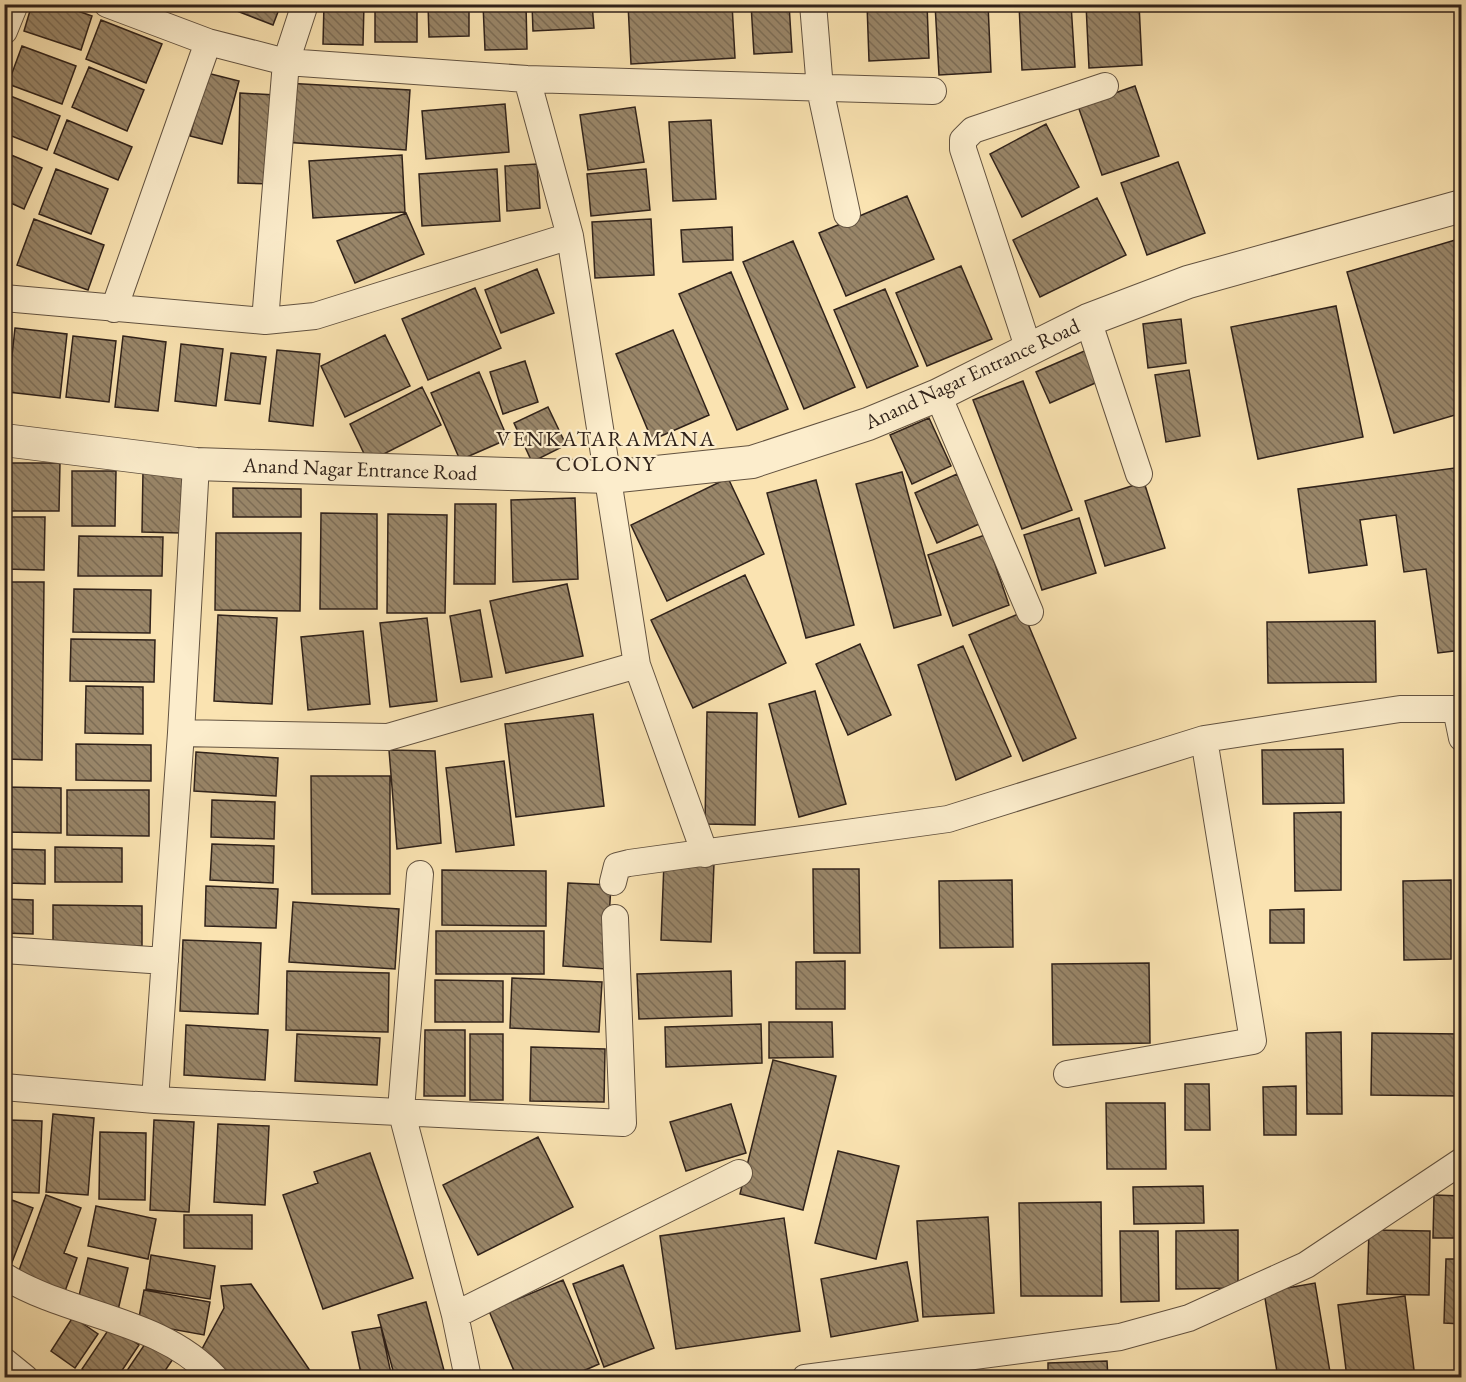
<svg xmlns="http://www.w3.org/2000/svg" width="1466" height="1382" viewBox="0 0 1466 1382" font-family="'EB Garamond',serif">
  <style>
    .building { fill: url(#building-back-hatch); stroke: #30221a; stroke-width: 1.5 }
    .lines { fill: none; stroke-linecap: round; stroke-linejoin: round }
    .minor-casing { stroke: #625240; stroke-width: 28 }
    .tertiary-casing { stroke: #625240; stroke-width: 34 }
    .minor { stroke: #fcedcc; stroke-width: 26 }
    .tertiary { stroke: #fcedcc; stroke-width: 32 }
    .labels { text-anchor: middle; stroke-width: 4.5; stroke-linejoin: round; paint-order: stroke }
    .street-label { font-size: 21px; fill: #30221a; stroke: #fcedcc }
    .neighbourhood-label { font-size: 22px; letter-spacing: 1.5px; fill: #30221a; stroke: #fcedcc }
  </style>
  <defs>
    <pattern id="building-back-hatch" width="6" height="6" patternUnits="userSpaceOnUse" patternTransform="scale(1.5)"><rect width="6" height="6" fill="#998669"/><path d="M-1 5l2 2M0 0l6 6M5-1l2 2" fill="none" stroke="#7d6d56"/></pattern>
  </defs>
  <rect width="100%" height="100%" fill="#fae3b1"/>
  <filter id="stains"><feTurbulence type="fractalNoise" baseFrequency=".00333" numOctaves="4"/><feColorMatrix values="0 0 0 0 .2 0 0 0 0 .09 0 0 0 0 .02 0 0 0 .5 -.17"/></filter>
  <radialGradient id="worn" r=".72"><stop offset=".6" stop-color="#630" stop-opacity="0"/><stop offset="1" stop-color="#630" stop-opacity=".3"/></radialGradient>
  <path class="building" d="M32,4H58L92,16L81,50L24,31Z
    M240,4H281L273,25L237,11Z
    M324,4H364L363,45L323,44Z
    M375,4H417V42H375Z
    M428,4H469V36L429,37Z
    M483,4H526L527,49L485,50Z
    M532,4H592L594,28L533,31Z
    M628,4H732L735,58L631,64Z
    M751,4H789L792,52L754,54Z
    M867,4H927L929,58L869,61Z
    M935,4H988L991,72L939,75Z
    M1019,4H1071L1075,67L1022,70Z
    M1086,4H1139L1142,65L1089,68Z
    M101,20L162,44L146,83L86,59Z
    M22,46L76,66L62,104L8,84Z
    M89,67L144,90L127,131L72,107Z
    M207,73L239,81L222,144L190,136Z
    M285,83L410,90L406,150L282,142Z
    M1135,86L1159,156L1102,175L1078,106Z
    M240,93L276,95L273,184L238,183Z
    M8,95L60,116L47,150L4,133V105Z
    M505,104L509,152L426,159L422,111Z
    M635,107L644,162L588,170L580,115Z
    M67,120L132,147L118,180L54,153Z
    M711,120L716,199L673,201L669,122Z
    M1046,124L1079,187L1022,217L990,154Z
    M4,152L42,168L24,209L4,200Z
    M402,155L405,212L313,218L309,161Z
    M1178,162L1205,233L1147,255L1121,183Z
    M537,164L540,208L507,211L505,166Z
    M56,169L108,189L91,234L39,214Z
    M497,169L500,221L422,226L419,174Z
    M646,169L650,210L591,216L587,174Z
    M907,196L934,259L846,296L819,233Z
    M1097,198L1126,255L1040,297L1013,240Z
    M406,213L424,254L355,283L337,241Z
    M34,219L104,245L88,290L17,265Z
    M651,219L654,275L595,278L592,222Z
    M732,227L733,260L683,262L681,230Z
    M1462,238V413L1394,433L1347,272Z
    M793,241L855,387L804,409L743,262Z
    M961,266L992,339L927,366L896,293Z
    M537,269L554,313L501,333L485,290Z
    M731,272L788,409L737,430L679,294Z
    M475,288L501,348L428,380L402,319Z
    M885,289L918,366L867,388L834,310Z
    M1336,306L1363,437L1258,459L1231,327Z
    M1181,319L1186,363L1148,368L1143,324Z
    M4,328L11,329L4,379Z
    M15,328L67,334L60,398L8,392Z
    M673,330L709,415L652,440L616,354Z
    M385,335L410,386L345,417L321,366Z
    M73,336L116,341L109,402L66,397Z
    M123,336L166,342L158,411L115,407Z
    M181,344L223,349L216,406L175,401Z
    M1089,349L1102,380L1050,403L1036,372Z
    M277,350L320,354L313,426L269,421Z
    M231,353L266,357L260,404L225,400Z
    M525,361L538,402L503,414L490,372Z
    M1189,370L1200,436L1166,442L1155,375Z
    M479,372L508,439L460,460L431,393Z
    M1023,381L1072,510L1022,529L973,400Z
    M422,387L441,425L368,462L350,424Z
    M548,407L566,445L532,462L514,423Z
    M929,418L951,466L912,484L890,435Z
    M4,463H60L59,511H4Z
    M1462,467V650L1438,653L1426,569L1404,572L1396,515L1360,520L1367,565L1309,573L1298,489Z
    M143,470L182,471L181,533L142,532Z
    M72,471H116L115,526H72Z
    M902,472L941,615L894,628L856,484Z
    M957,474L979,524L937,543L915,493Z
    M728,478L764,554L667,601L631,525Z
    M816,480L854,625L806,638L767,493Z
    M1144,482L1165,548L1105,566L1085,501Z
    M233,488L301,489V517H233Z
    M575,498L578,579L513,582L511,500Z
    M455,504H496L495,584H454Z
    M321,513L377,514V609H320Z
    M388,514L447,515L445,613H387Z
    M4,517H45L44,570L4,569Z
    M1079,518L1096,573L1042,590L1024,535Z
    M216,533H301L300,611L215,610Z
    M985,535L1009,605L953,626L928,555Z
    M79,536L163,537L162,576H78Z
    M745,575L786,663L693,708L651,620Z
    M4,582H44L42,760L4,759Z
    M567,584L583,656L506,673L490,601Z
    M74,589L151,590L150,633L73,632Z
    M480,610L492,677L461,682L450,616Z
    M1023,612L1076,738L1023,761L969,635Z
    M218,615L277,618L272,704L214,701Z
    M427,618L437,701L390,707L380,623Z
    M1375,621L1376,682L1268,683L1267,622Z
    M363,631L370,704L308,710L301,637Z
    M71,639L155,640L154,682L70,681Z
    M860,644L891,715L848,735L816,664Z
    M963,646L1011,756L956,780L918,665Z
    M86,686L143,687V734L85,733Z
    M815,691L846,804L799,817L769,704Z
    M707,712L757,713L755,825L705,824Z
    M593,714L604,806L516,817L505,724Z
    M76,744L151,745V781L76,780Z
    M1343,749L1344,803L1263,804L1262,750Z
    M389,750L435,751L441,843L397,849Z
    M196,752L278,758L276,796L194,791Z
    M504,761L514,845L456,852L446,768Z
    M311,776H390V894H312Z
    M4,787L61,788V833L4,832Z
    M67,790H149V836L67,835Z
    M212,800L275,802L274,839L211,837Z
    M1341,812V890L1295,891L1294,813Z
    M212,844L274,846L273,883L210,880Z
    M55,847L122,848V882H55Z
    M4,849L45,850V884L4,883Z
    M664,862L714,863L711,942L661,940Z
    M813,869H859L860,953H814Z
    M442,870L546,871V926L442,925Z
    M1012,880L1013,947L940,948L939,881Z
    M1451,880V959L1404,960L1403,881Z
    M568,883L611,885L606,969L563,966Z
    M206,886L278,889L276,928L205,926Z
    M4,899L33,900V934L4,933Z
    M293,902L399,909L395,969L289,962Z
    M53,905L142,906V946L53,945Z
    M1304,909V943H1270V910Z
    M436,931H544V974H436Z
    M183,940L261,943L258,1014L180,1011Z
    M845,961V1009H796V962Z
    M1149,963L1150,1043L1053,1045L1052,964Z
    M287,971L389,973L388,1032L286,1030Z
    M731,971L732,1016L639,1019L637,974Z
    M512,978L602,982L599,1032L510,1028Z
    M435,980L503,981V1022H435Z
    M769,1022H832L833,1057L769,1058Z
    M761,1024L762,1063L666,1067L665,1027Z
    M186,1025L268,1030L265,1080L184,1075Z
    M425,1030H465V1096H424Z
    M1341,1032L1342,1114H1307L1306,1033Z
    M1372,1033L1462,1034V1096L1371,1095Z
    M297,1034L380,1038L377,1085L295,1081Z
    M470,1034H503V1100H470Z
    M531,1047L605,1049L604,1102L530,1101Z
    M773,1060L836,1076L803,1210L740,1194Z
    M1185,1084H1209L1210,1130H1185Z
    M1296,1086V1135H1264L1263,1087Z
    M1106,1103H1165L1166,1169H1107Z
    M731,1104L746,1153L686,1171L670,1122Z
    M53,1114L94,1118L88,1195L46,1192Z
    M9,1120L42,1121L39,1193L5,1192Z
    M154,1120L194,1122L189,1212L150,1210Z
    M218,1124L269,1126L265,1205L214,1202Z
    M100,1132L146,1133L145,1200L99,1199Z
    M538,1137L573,1207L478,1255L443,1185Z
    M838,1151L899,1166L876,1259L815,1243Z
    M370,1153L413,1278L323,1309L283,1195L318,1183L314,1172Z
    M1203,1186L1204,1223L1134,1224L1133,1187Z
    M46,1195L81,1208L64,1253L77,1258L64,1294L17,1276Z
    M1434,1195L1462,1196V1238H1433Z
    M4,1197L33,1208L9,1270L4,1268Z
    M1101,1202L1102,1296H1021L1019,1203Z
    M96,1206L156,1219L148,1259L88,1246Z
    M184,1215H252V1249L184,1248Z
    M988,1217L994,1313L923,1317L917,1221Z
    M784,1218L800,1331L676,1349L660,1236Z
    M1238,1230V1288L1176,1289V1231Z
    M1369,1230L1430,1231L1429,1295L1367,1294Z
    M1120,1231H1158L1159,1301L1121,1302Z
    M151,1255L215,1266L210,1299L146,1289Z
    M88,1258L128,1268L118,1310L78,1300Z
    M1446,1259H1462V1324L1444,1323Z
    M907,1262L918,1321L831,1337L821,1279Z
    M623,1265L654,1348L604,1367L573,1284Z
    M563,1280L599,1364L567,1378H517L489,1311Z
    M1315,1283L1331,1378H1278L1264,1292Z
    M251,1284L315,1378H225L202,1349L224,1308L221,1286Z
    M144,1290L210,1302L204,1335L138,1323Z
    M1405,1296L1415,1378H1347L1338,1305Z
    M426,1302L446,1378H395L378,1315Z
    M73,1317L98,1334L75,1368L51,1351Z
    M111,1326L139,1345L117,1378H94L82,1369Z
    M381,1327L392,1378H362L352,1332Z
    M147,1341L173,1359L160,1378H122Z
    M1107,1361L1108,1378H1048V1363Z"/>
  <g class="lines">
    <g class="minor-casing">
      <path id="minor" d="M107,4L208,42L286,62L527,79L933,91
        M813,4L820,89L847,214
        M4,31L15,4
        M527,79L570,236L637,665L705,854
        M4,298L265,321L315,316L570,236
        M114,309L208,42
        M1088,320L1139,474
        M265,321L286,62L305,4
        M1029,350L963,149V140L973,130L1105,86
        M938,395L1030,612
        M1456,709L1462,738
        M181,733L388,737L637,665
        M420,874L401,1110L455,1315L468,1378
        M613,882L617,866L629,863L948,819L1204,739L1400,709H1462
        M4,950L165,961
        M1067,1074L1253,1041L1204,739
        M4,1087L155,1100L623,1123L615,918
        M155,1100L181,733L196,464
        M4,1276C70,1317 161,1318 215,1378
        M455,1315L739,1173
        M4,1361L25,1378
        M805,1378L1120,1337L1189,1318L1306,1265L1462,1161"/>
    </g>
    <g class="tertiary-casing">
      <path id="tertiary" d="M4,440L196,464L508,474L609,477L752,462L868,424L938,395L1088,320L1188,282L1462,206"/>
    </g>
    <use href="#minor" class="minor"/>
    <use href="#tertiary" class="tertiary"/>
  </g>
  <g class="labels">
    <g class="street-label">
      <text transform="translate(972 374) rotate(-25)" y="7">Anand Nagar Entrance Road</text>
      <text transform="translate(360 469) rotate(2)" y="7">Anand Nagar Entrance Road</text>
    </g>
    <g class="neighbourhood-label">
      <text x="606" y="446">VENKATARAMANA<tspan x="606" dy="25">COLONY</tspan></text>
    </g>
  </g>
  <rect width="1466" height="1382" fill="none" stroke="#fae3b1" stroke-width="24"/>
  <rect x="6" y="6" width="1454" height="1370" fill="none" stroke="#30221a" stroke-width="3"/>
  <rect x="12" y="12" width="1442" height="1358" fill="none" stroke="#30221a" stroke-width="1.5"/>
  <rect width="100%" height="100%" filter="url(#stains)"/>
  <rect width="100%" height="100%" fill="url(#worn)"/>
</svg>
